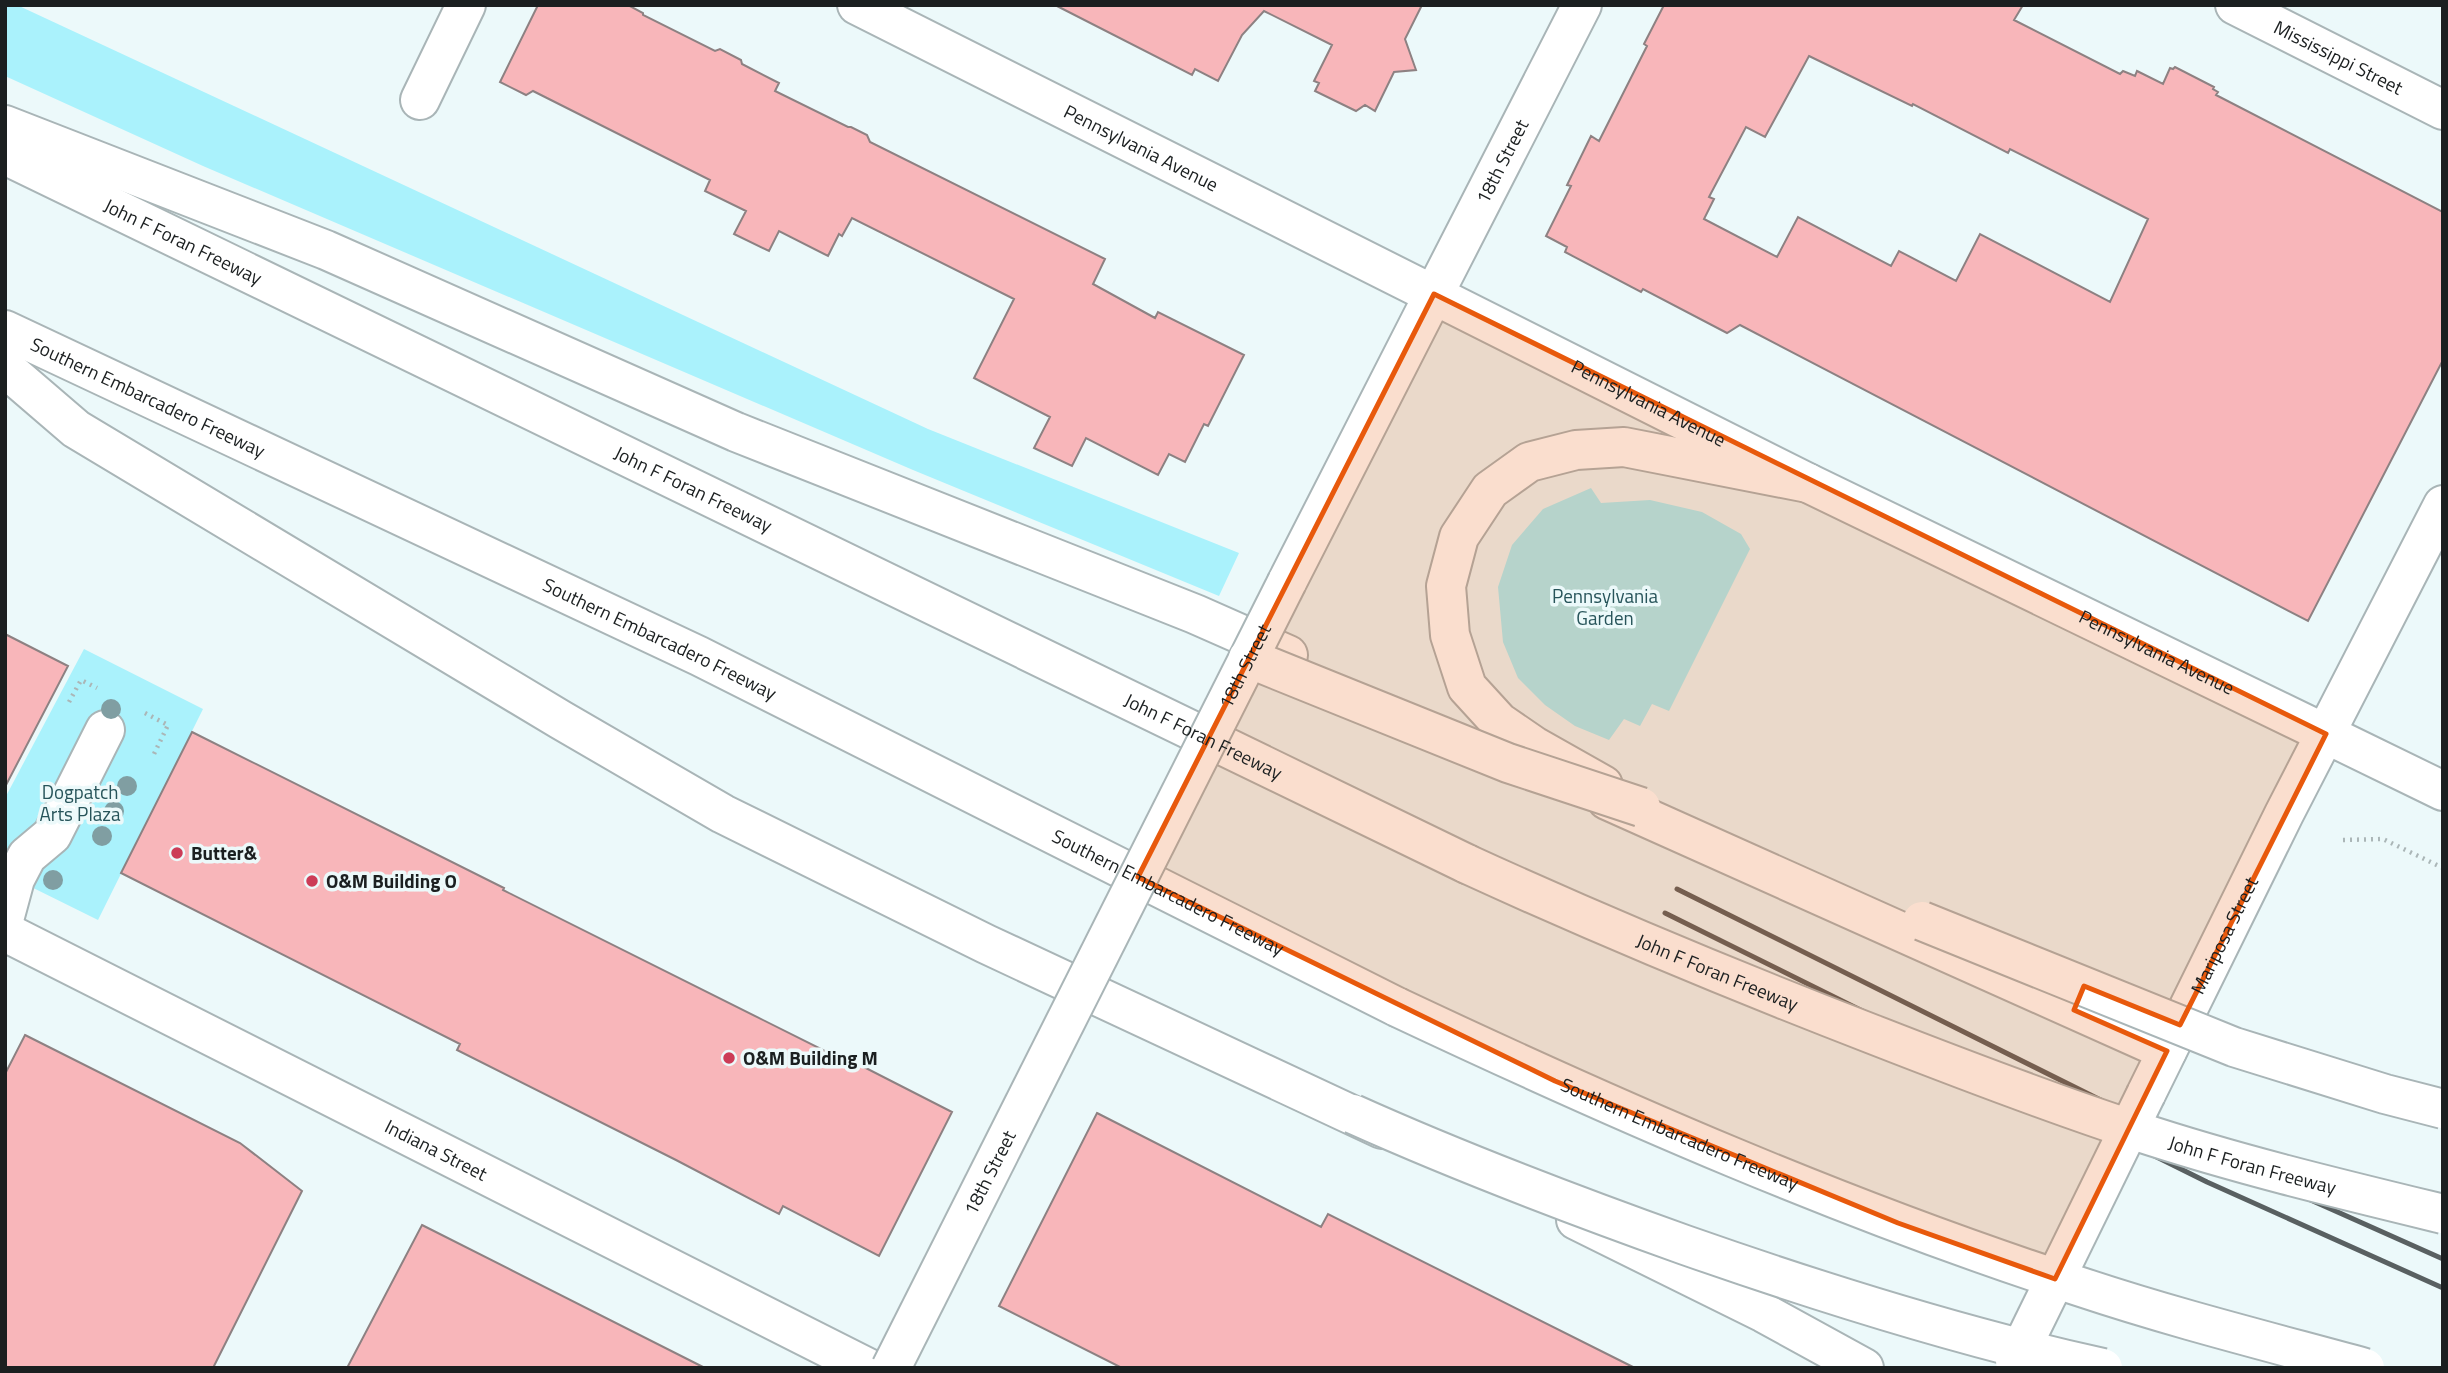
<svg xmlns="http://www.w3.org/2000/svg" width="2448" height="1373" viewBox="0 0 2448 1373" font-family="'Titillium Web',sans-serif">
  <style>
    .green { fill: #aaf2fc }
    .building { fill: #f8b6ba; stroke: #8d8182; stroke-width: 2; fill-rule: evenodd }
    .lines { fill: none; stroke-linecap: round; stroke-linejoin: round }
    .minor-casing { stroke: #a9b5b7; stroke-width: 42 }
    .major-casing { stroke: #a9b5b7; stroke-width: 42 }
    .highway-casing { stroke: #a9b5b7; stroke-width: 42 }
    .path { stroke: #abb6b7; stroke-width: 4.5; stroke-dasharray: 2 5; stroke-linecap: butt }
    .minor { stroke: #fff; stroke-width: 38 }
    .major { stroke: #fff; stroke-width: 38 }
    .highway { stroke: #fff; stroke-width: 38 }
    .rail { stroke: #596061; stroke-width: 5 }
    .major-bridge-casing { stroke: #a9b5b7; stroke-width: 42; stroke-linecap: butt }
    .highway-bridge-casing { stroke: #a9b5b7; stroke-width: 42; stroke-linecap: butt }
    .major-bridge { stroke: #fff; stroke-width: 38 }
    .highway-bridge { stroke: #fff; stroke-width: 38 }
    .tree { fill: #809ea2 }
    .marked { fill: #e8590c; fill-opacity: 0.2; stroke: #e8590c; stroke-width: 5; stroke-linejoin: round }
    .poi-dot { fill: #cc3c57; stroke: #ecf9fa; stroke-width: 2.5 }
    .labels { text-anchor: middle; stroke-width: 7; stroke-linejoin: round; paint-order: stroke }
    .street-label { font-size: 19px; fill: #1b1f20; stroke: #ecf9fa }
    .park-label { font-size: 19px; fill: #27545a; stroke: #ecf9fa }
    .poi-label { font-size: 19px; font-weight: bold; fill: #1b1f20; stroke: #ecf9fa; text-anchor: start }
  </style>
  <rect width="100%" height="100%" fill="#ecf9fa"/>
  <path class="green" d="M5,5H17L928,429L1239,553L1219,596L913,470L203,166L5,76Z
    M1591,488L1601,503L1650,500L1702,512L1741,534L1750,549L1669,711L1652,704L1640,726L1624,719L1609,740L1575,726L1545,705L1518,678L1503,642L1498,587L1512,545L1543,509Z
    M84,649L203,709L98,920L5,874V798Z"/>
  <path class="building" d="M538,5H628L643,13V15L715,51L720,49L741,60L742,64L779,83L775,91L848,127H851L867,135L870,142L1105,259L1093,284L1155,318L1158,312L1244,355L1208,426L1204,424L1185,462L1169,454L1158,475L1086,438L1072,466L1034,448L1050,417L974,378L1014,299L852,218L842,236L839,234L828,256L779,231L769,251L734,234L746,211L705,191L710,180L533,91L526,95L500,82Z
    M1055,5H1422L1405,39L1416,70L1394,72L1375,111L1365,105L1356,111L1315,91L1319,83L1314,81L1332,45L1264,11L1242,35L1218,81L1195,69L1192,75Z
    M1664,5H2023L2014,20L2120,74L2123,71L2135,76L2137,71L2163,84L2170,68L2173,69L2175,67L2214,87L2213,89L2218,92L2216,95L2443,212V360L2308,621L1740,325L1727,333L1643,289L1641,292L1565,252L1567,247L1546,236L1571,186L1567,185L1591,136L1599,141L1647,46L1644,44ZM1809,56L1912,106L1913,104L2008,153L2010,149L2148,219L2110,302L1980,234L1956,281L1899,251L1891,266L1798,217L1777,257L1704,219L1714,199L1709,197L1746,127L1765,137Z
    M5,634L68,666L5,787Z
    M192,732L504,888L503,890L857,1067L858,1064L952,1112L879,1256L783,1206L779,1214L676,1160L457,1050L460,1044L121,873Z
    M25,1035L240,1143L302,1191L213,1368H5V1074Z
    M1097,1113L1321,1227L1328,1214L1635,1368H1122L999,1306Z
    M422,1225L705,1368H347Z"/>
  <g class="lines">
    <g class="minor-casing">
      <g id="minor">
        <path id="s1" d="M2235,5L2443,110"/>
        <path d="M420,100L466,5"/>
        <path id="s2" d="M1434,294L1582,5"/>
        <path d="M2326,734L2443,791"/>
        <path d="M5,916L15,879L27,856L52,835L105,730"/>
        <path id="s3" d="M5,932L868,1368"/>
      </g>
    </g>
    <g class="major-casing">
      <g id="major">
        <path id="s4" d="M857,5L1808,483L2326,734"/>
        <path d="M1287,582L1434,294"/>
        <path id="s5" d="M2146,1094L2284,814L2443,505"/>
      </g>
    </g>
    <g class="highway-casing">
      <g id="highway">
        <path d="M5,125L326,250L736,432L1195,614L1288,655"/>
        <path id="s6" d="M5,155L1467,864"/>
        <path id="s7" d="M5,330L699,656L1397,1007"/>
        <path d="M5,368L76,429L561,720L723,814L986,944L1382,1129"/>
        <path d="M1603,785L1534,746L1499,722L1467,687L1450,635L1446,586L1459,537L1490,490L1529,462L1576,450L1624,447L1808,483"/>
        <path d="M1607,800L2167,1051"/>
        <path d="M1576,1220L1764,1313L1864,1368"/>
      </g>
    </g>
    <path class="path" d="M69,702L81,680L97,688
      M145,713L168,725L154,754
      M2343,840L2383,839L2443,868"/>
    <use href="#minor" class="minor"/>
    <use href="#major" class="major"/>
    <use href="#highway" class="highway"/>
    <path class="rail" d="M1677,889L2219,1159L2443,1259
      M1665,913L2207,1182L2443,1288"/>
    <g class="major-bridge-casing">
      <g id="major-bridge">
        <path d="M2015,1361L2146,1094"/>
        <path id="s8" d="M891,1368L1287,582"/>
      </g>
    </g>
    <g class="highway-bridge-casing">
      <g id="highway-bridge">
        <path d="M1248,658L1508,763L1641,807"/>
        <path id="s9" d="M1467,864C1600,925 1735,981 1872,1034C1959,1068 2047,1102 2136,1131C2236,1164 2340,1189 2443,1214"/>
        <path d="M1922,921L2234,1047L2385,1094L2443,1109"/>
        <path id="s10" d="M1397,1007C1620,1112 1846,1211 2081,1287C2174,1318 2270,1342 2365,1368"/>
        <path d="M1353,1114C1462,1163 1573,1205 1685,1245C1822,1293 1961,1337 2103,1368"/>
      </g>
    </g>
    <use href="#major-bridge" class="major-bridge"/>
    <use href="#highway-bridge" class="highway-bridge"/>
  </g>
  <g class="tree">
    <circle cx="111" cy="709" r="10"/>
    <circle cx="127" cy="786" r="10"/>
    <circle cx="114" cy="811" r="10"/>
    <circle cx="102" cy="836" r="10"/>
    <circle cx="53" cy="880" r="10"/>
  </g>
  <path class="marked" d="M1434,294L2326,734L2180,1025L2084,986L2074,1010L2167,1051L2055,1279L1898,1223L1555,1081L1138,877Z"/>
  <g class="poi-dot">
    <circle cx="177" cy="853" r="7"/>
    <circle cx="312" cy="881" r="7"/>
    <circle cx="729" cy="1058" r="7"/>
  </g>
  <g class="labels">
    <g class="street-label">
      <text dy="7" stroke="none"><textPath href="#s1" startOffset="116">Mississippi Street</textPath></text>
      <text dy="7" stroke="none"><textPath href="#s4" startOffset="318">Pennsylvania Avenue</textPath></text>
      <text dy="7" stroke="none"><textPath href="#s2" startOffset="149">18th Street</textPath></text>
      <text dy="7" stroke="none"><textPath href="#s6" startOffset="198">John F Foran Freeway</textPath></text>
      <text dy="7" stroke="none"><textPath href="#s7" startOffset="158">Southern Embarcadero Freeway</textPath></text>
      <text dy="7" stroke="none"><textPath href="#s4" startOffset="886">Pennsylvania Avenue</textPath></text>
      <text dy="7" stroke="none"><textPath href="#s6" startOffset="765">John F Foran Freeway</textPath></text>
      <text dy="7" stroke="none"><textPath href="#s7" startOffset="724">Southern Embarcadero Freeway</textPath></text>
      <text dy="7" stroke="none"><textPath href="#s4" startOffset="1452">Pennsylvania Avenue</textPath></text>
      <text dy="7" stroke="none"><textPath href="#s8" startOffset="786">18th Street</textPath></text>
      <text dy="7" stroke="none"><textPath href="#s6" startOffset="1332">John F Foran Freeway</textPath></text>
      <text dy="7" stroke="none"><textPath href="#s7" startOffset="1292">Southern Embarcadero Freeway</textPath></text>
      <text dy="7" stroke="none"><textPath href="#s5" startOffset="177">Mariposa Street</textPath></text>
      <text dy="7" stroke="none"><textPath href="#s9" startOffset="273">John F Foran Freeway</textPath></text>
      <text dy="7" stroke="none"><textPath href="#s10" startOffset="310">Southern Embarcadero Freeway</textPath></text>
      <text dy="7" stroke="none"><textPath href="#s3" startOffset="483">Indiana Street</textPath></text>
      <text dy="7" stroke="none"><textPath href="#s9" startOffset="842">John F Foran Freeway</textPath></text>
      <text dy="7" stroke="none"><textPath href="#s8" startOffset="219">18th Street</textPath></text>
    </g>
    <g class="park-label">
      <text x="1605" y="603">Pennsylvania<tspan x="1605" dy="22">Garden</tspan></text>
      <text x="80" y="799">Dogpatch<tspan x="80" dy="22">Arts Plaza</tspan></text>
    </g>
    <g class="poi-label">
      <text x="191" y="860">Butter&amp;</text>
      <text x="326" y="888">O&amp;M Building O</text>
      <text x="743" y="1065">O&amp;M Building M</text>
    </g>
  </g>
  <rect width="2448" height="1373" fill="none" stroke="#1b1f20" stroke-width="14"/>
</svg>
